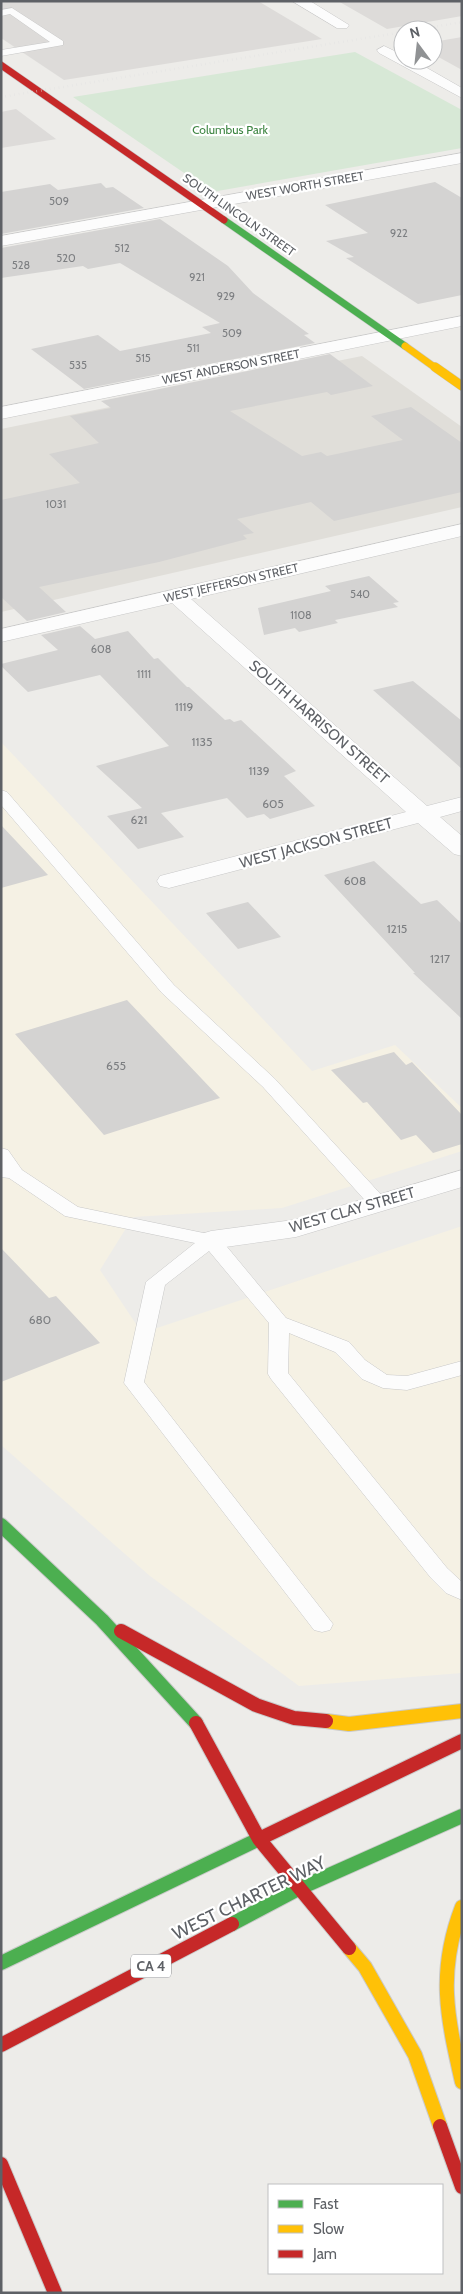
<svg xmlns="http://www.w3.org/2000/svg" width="463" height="2294" viewBox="0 0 463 2294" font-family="Cabin,sans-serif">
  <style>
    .commercial { fill: #f5f1e4 }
    .industrial { fill: #dddbd9 }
    .education { fill: #e0ded9 }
    .green { fill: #d7e8d6 }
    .building { fill: #d4d3d2 }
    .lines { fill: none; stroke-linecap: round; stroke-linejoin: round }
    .lane-casing { stroke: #c8c8c8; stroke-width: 1 }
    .street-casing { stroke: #c8c8c8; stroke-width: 1 }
    .fast-far1-casing { stroke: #cacaca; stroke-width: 8 }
    .fast-casing { stroke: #cacaca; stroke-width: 16 }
    .slow-far2-casing { stroke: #cacaca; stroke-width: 8 }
    .slow-far1-casing { stroke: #cacaca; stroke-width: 10 }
    .slow-casing { stroke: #cacaca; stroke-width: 16 }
    .jam-far1-casing { stroke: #cacaca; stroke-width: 8 }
    .jam-casing { stroke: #cacaca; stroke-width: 16 }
    .lane { fill: #fcfcfc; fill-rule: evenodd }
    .street { fill: #fcfcfc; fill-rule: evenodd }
    .fast-far1 { stroke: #4caf50; stroke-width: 7 }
    .fast { stroke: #4caf50; stroke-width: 14 }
    .slow-far2 { stroke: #ffc107; stroke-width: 7 }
    .slow-far1 { stroke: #ffc107; stroke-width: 9 }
    .slow { stroke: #ffc107; stroke-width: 14 }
    .jam-far1 { stroke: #c62828; stroke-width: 7 }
    .jam { stroke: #c62828; stroke-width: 14 }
    .rail { stroke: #e3e3e3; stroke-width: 2.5; stroke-dasharray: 0.5 4; stroke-linecap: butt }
    .labels { text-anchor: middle; stroke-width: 4.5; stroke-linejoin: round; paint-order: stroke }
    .far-number-label { font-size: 11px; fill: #7d7f82 }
    .far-park-label { font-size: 12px; fill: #3d8542; stroke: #fff }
    .far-street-label { font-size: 12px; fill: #5e6166; stroke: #fff }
    .number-label { font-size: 12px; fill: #7d7f82 }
    .shield { fill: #fff; stroke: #8e9094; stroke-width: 1 }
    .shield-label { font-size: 14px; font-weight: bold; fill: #5e6166 }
    .street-label { font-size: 15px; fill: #5e6166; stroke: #fff }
    .near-street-label { font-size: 18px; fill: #5e6166; stroke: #fff }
  </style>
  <rect width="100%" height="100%" fill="#edece9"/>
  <path class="commercial" d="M1,742L312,1071L395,1045L462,1108V1151L282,1208L133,1217L100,1270L142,1333L462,1226V1673L299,1686L150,1576L1,1445Z"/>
  <path class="industrial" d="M1,1H258L322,39L64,80L1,38Z
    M338,1H462V16L387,29Z
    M462,37V70L433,54V42Z
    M16,109L56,139H57L1,148V112Z"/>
  <path class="education" d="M362,356L462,427V507L1,612V429Z"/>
  <path class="green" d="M355,52L462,110V148L212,192L73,97Z"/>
  <path class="building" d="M435,182L462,198V295L418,304L346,258L354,257L326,241L368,233L325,205Z
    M101,183L106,188L113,187L144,208L1,234V192L50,184L58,190Z
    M160,219L228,266L253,293L309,334L304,335L315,343L84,389L31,349L98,335L120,351L211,333L202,327L220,323L120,263L88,269L83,266L1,278V248Z
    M330,354L373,386L331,395L327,392L230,411L302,456L321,452L327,456L403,440L371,416L411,407L462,443V492L334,521L311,502L237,519L254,533L243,535L247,539L159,562L39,587L66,612L27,621L1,597V500L80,483L49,454L99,443L70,416L111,408L101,401Z
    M369,576L399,602L393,603L398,607L335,620L338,623L299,632L295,628L264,635L258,608L331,591L325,586Z
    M80,626L95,639L128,631L154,659L158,658L187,687H189L225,720L230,719L234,722L241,720L296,771L284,776L315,806L270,819L264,814L247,818L227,798L161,813L184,837L138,849L107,816L142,808L96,766L169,746L100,675L28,692L1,666V664L58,650L41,635Z
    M413,681L462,721V769L373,690Z
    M1,825L48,875L1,888Z
    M374,861L421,904L437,900L462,924V1019L413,973H415L324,875Z
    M248,902L281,937L238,949L206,913Z
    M127,1000L220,1098L104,1135L15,1034Z
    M394,1052L406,1065L412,1062L462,1115V1144L433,1153L416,1135L401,1140L367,1102L363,1103L331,1070Z
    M1,1248L49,1298L56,1296L100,1343L1,1382Z"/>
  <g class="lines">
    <g class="lane-casing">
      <path id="lane" d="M12,8L63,41V45L1,56V50L50,42L10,14L1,16V10Z
        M1,790L7,792L174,985L275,1079L385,1199L388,1203L385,1207L378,1209L371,1207L263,1087L162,993L1,805Z
        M1,1148L8,1150L22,1170L78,1207L218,1236L286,1318L349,1342L365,1360L387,1375L407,1376L462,1361V1375L407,1390L383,1388L362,1379L335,1352L289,1333L288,1373L447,1568L462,1582V1600L446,1593L431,1578L271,1379L268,1374L269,1323L209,1251L165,1285L144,1382L333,1624L330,1630L322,1632L314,1630L124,1383L146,1282L195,1243L65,1216L9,1178L1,1177Z"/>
    </g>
    <g class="street-casing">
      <path id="street" d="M292,1H310L349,25L347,28H337Z
        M384,46L403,55V60H413L462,88V98L379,53L377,50Z
        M462,153V163L1,246V236Z
        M462,316V326L1,419V407Z
        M462,524V536L191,599L427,806L462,797V811L440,817L462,836V856L454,854L418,823L169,888L160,886L157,881L160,876L406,812L172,603L1,642V629Z
        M462,1170V1187L296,1237L211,1249L201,1246L197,1240L201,1234L211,1231L293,1220Z"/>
    </g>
    <g class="fast-far1-casing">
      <path id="fast-far1" d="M224,220L405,346"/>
    </g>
    <g class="fast-casing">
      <path id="fast" d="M1,1525L102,1620L196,1723
        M300,1888L462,1816
        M232,1924L300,1888
        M1,1963L259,1839"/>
    </g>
    <g class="slow-far2-casing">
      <path id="slow-far2" d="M405,346L437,369"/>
    </g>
    <g class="slow-far1-casing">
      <path id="slow-far1" d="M435,367L462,386"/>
    </g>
    <g class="slow-casing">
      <path id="slow" d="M326,1721L349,1724L462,1711
        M462,1907C437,1972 447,2016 462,2082
        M349,1948L365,1967L415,2055L440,2126"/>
    </g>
    <g class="jam-far1-casing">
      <path id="jam-far1" d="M1,65L224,220"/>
    </g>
    <g class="jam-casing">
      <path id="jam" d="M121,1631L256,1705L294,1718L326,1721
        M196,1723L259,1839L349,1948
        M259,1839L462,1741
        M1,2045L232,1924
        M440,2126L462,2187
        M1,2164L55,2293"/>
    </g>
    <use href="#lane" class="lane"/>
    <use href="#street" class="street"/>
    <use href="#fast-far1" class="fast-far1"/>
    <use href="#fast" class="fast"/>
    <use href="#slow-far2" class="slow-far2"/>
    <use href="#slow-far1" class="slow-far1"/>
    <use href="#slow" class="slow"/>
    <use href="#jam-far1" class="jam-far1"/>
    <use href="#jam" class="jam"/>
    <path class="rail" d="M415,30L462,22
      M1,97L403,32"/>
  </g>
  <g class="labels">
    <g class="far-number-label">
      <text x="59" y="205">509</text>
      <text x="399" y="237">922</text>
      <text x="122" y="252">512</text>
      <text x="66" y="262">520</text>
      <text x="21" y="269">528</text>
      <text x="197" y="281">921</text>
      <text x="226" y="300">929</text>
      <text x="232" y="337">509</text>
      <text x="193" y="352">511</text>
      <text x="143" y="362">515</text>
      <text x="78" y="369">535</text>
      <text x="56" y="508">1031</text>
      <text x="360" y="598">540</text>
      <text x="301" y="619">1108</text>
      <text x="101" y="653">608</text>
      <text x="144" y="678">1111</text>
    </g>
    <g class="far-park-label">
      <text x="230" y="134">Columbus Park</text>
    </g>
    <g class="far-street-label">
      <text transform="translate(305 186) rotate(-10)" y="4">WEST WORTH STREET</text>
      <text transform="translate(239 215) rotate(35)" y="4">SOUTH LINCOLN STREET</text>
      <text transform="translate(231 367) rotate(-11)" y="4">WEST ANDERSON STREET</text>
      <text transform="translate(231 583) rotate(-13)" y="4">WEST JEFFERSON STREET</text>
    </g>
    <g class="number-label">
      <text x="184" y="711">1119</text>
      <text x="202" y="746">1135</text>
      <text x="259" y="775">1139</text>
      <text x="273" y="808">605</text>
      <text x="139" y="824">621</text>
      <text x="355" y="885">608</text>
      <text x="397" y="933">1215</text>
      <text x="440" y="963">1217</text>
      <text x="116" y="1070">655</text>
      <text x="40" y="1324">680</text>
    </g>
    <rect class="shield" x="131" y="1954.5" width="40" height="23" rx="4"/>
    <g class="shield-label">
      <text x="151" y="1971">CA 4</text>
    </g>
    <g class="street-label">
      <text transform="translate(319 722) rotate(41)" y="5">SOUTH HARRISON STREET</text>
      <text transform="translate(316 843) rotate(-15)" y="5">WEST JACKSON STREET</text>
      <text transform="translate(352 1210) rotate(-16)" y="5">WEST CLAY STREET</text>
    </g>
    <g class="near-street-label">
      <text transform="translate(249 1898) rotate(-26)" y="6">WEST CHARTER WAY</text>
    </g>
  </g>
  <rect width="463" height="2294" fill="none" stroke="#5e6166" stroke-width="5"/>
  <rect x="268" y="2184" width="175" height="90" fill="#ffffff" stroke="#bfc0c2"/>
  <rect x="278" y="2200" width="25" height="8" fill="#4caf50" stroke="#bfc0c2"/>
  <text x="313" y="2209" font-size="15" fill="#5e6166">Fast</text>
  <rect x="278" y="2225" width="25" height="8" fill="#ffc107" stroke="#bfc0c2"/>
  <text x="313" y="2234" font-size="15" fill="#5e6166">Slow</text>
  <rect x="278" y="2250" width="25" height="8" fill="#c62828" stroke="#bfc0c2"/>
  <text x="313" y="2259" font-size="15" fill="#5e6166">Jam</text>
  <g transform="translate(418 45) rotate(345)"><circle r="24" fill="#ffffff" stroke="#bfc0c2"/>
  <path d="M0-4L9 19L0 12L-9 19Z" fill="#909294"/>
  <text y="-8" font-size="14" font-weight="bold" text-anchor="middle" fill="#5e6166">N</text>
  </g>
</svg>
